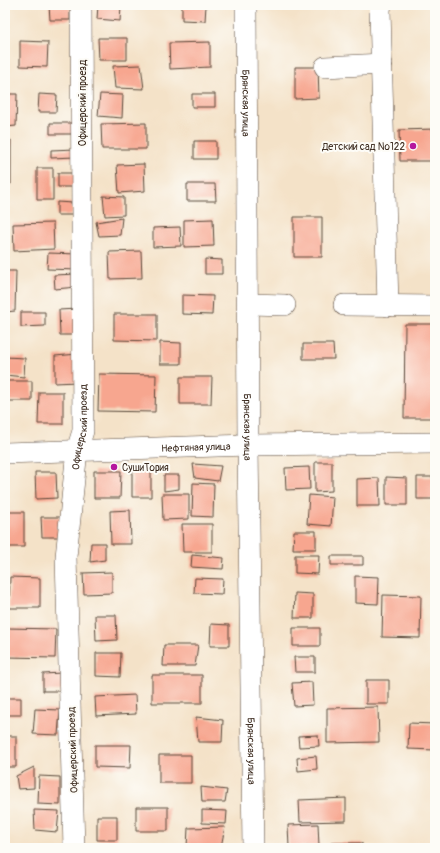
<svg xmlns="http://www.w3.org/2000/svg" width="440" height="853" viewBox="0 0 440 853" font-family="Pangolin,sans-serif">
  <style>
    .building { fill: #f7a68f }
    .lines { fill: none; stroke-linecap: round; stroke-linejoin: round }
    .minor-casing { stroke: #574638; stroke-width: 22 }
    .minor { stroke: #fff; stroke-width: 21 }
    .poi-dot { fill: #b5179e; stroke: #fdfcf7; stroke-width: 1.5 }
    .labels { text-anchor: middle; stroke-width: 4; stroke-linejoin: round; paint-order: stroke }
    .street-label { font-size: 10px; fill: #3b2a1e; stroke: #fdfcf7 }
    .poi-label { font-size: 10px; fill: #3b2a1e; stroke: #fdfcf7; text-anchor: end }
  </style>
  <rect width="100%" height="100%" fill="#fdfcf7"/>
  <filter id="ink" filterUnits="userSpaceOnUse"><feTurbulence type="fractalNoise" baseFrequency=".025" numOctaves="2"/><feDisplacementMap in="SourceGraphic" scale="8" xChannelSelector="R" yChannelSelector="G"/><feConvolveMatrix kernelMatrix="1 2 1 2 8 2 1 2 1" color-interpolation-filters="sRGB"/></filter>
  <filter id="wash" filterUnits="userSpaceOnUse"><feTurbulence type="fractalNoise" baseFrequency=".012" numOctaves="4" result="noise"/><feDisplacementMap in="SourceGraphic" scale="16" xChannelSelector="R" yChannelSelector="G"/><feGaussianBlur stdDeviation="0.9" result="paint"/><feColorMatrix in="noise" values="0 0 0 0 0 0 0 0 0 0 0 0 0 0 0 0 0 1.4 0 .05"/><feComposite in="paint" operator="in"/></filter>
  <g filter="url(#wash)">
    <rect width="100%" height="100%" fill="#f4e2c8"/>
    <g id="blocks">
      <path class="building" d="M49,5H70V20H50Z
        M98,5H121L120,21L97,19Z
        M182,5H206L205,21L182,20Z
        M98,38H127V60H99Z
        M20,41L48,42L47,67L20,66Z
        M210,42V67L170,69L169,43Z
        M141,65L144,89L115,88L113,66Z
        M295,67H318L319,98L295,99Z
        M5,94H17L16,126L5,127Z
        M39,94L57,95L56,112H38Z
        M100,94L123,95L122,118L98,116Z
        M192,94H215V107H192Z
        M50,123H73V134H50Z
        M146,123V149H102L101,124Z
        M435,129V161H400L399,130Z
        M5,140H11V184H5Z
        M194,141H216V159H194Z
        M75,149V157L51,158V150Z
        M144,164L145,191L119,193L117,165Z
        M37,168H53V200H37Z
        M58,173H81V187H58Z
        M187,184H215L216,201H187Z
        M103,196L124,197V215L105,216Z
        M57,202L73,203L72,215H57Z
        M294,217H322V257H294Z
        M122,218L120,235L99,236L96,222Z
        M213,219L214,246L184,247V220Z
        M53,223L54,249L14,251L13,224Z
        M180,227L181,246L153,247V228Z
        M141,251L142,278L110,279L109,252Z
        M48,253L78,254L77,270L47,269Z
        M205,259L222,260V274H205Z
        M5,271H16L15,311L5,312Z
        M77,274V287L55,289L54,275Z
        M182,295L213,296L212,315L182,314Z
        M77,309V335H60L59,310Z
        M21,312H45V326L21,327Z
        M114,314H157V341L114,340Z
        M405,324H435V418H404Z
        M160,342L181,343V364H160Z
        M303,344H333L334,359H303Z
        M78,354L77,382L55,383V356Z
        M5,357L25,358L24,377L5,375Z
        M99,374L156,375L155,412L98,411Z
        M180,377H212L211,404H180Z
        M7,381H32V401H7Z
        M39,392H63V424H38Z
        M315,462H332V491L315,492Z
        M193,464L221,466L218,481L195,478Z
        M309,467L310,489L286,490L285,468Z
        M151,470V497H132V471Z
        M94,471H121L120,498H94Z
        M35,472H56L57,498L36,499Z
        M164,475H179V489L164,491Z
        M386,477L407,478V505H386Z
        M417,477H433V499H417Z
        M379,478L380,506H357V479Z
        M193,483L214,484L213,517L192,516Z
        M162,494H189V519L163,520Z
        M309,495L333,497L331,526L307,524Z
        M130,510L131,544H111L110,511Z
        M5,512H24V547H5Z
        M41,517H62V537H42Z
        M182,524H212V552H183Z
        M294,531H316V549H293Z
        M91,543H105V560L90,562Z
        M192,555L224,558L223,569L191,567Z
        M295,555H319L318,574L295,573Z
        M331,556H363V565H331Z
        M112,572V593L84,594L83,573Z
        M355,576L379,577L378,604L355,603Z
        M10,577L40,578V608H9Z
        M195,578L223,579L222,594L194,593Z
        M295,593L313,594V618H294Z
        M383,595L421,596L420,638L382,637Z
        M95,615H116L117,640L96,641Z
        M211,624L229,625V646H210Z
        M7,628L56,629L55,658L7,657Z
        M293,628H320V646H293Z
        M164,645H198L195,666H163Z
        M96,653H121L120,677L96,676Z
        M294,657H315V672H295Z
        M62,673L63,691H43V674Z
        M152,675H202V703H152Z
        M366,680H389V704H366Z
        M312,682L313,705L294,706L292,683Z
        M135,695L136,714L96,716L95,697Z
        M5,698H21V715H5Z
        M378,707L379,742L327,743V708Z
        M35,709L60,710L58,735L33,734Z
        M196,717L223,720L222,742H198Z
        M409,723L435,724V750L408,749Z
        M318,735L319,746L299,747L298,736Z
        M5,736H16V767H5Z
        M95,745H131L130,768L95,767Z
        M159,755H191V783H159Z
        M316,756L317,769L298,771L297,758Z
        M34,767V788L18,789L16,776Z
        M39,776L60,777V805L38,804Z
        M201,787L227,790L225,802H202Z
        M346,798V821L300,822L299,800Z
        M136,807H168V831H136Z
        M34,810L59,811L57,832L35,830Z
        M202,810L227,811L226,824L202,823Z
        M97,816H117V840H97Z
        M318,824L319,846L289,847L288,825Z
        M225,827L221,847H187L188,828Z
        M331,843H362V848H331Z"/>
    </g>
  </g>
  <g filter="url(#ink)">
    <use href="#blocks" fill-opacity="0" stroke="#574638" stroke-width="1"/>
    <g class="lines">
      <g class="minor-casing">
        <g id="minor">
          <path id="s1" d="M246,5L248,445L253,848"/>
          <path d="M381,5L380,10L388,306"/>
          <path d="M325,67L382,64"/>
          <path d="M248,304L285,305"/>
          <path d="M344,305L435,306"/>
          <path id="s2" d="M5,453L248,445L435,443"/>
          <path id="s3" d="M74,848L66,557L77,450L83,431L81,5"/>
        </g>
      </g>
      <use href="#minor" class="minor"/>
    </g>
  </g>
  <g class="poi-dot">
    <circle cx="413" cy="146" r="4"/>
    <circle cx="114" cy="467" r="4"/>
  </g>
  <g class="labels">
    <g class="street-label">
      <text transform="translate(82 103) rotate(-90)" y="4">Офицерский проезд</text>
      <text dy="4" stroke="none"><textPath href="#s1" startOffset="98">Брянская улица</textPath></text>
      <text dy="4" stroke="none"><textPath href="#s3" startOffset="422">Офицерский проезд</textPath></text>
      <text dy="4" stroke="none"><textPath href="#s1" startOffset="422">Брянская улица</textPath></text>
      <text dy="4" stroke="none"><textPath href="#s2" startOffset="191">Нефтяная улица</textPath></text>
      <text transform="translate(72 750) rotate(-92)" y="4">Офицерский проезд</text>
      <text dy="4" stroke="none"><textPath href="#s1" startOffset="746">Брянская улица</textPath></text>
    </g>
    <g class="poi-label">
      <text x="405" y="150">Детский сад №122</text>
      <text x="122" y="471" text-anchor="start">СушиТория</text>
    </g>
  </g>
  <rect width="440" height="853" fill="none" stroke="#fdfcf7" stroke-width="20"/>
</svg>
